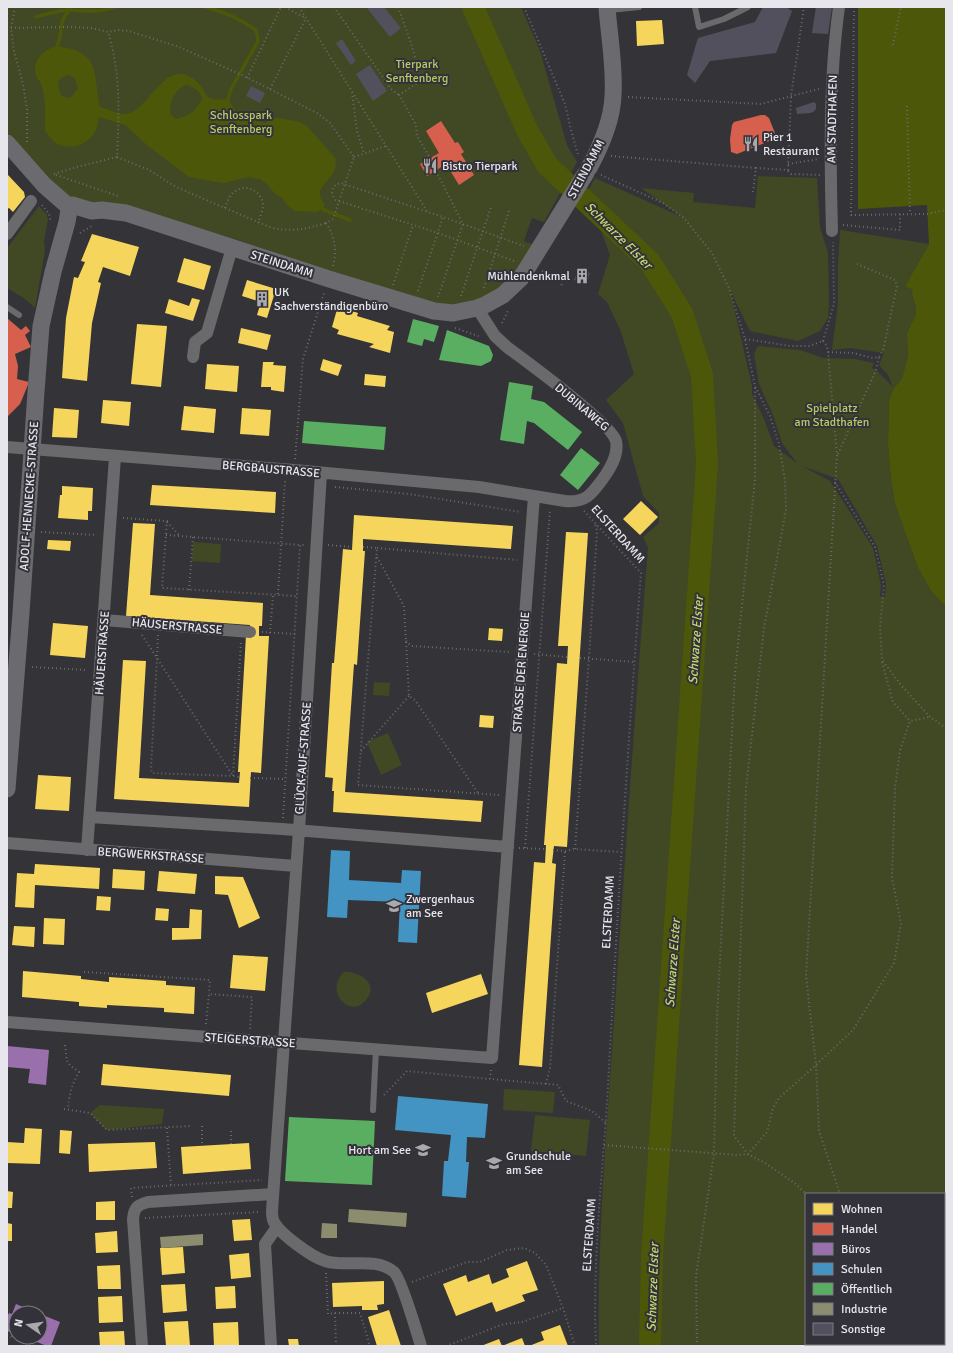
<svg xmlns="http://www.w3.org/2000/svg" width="953" height="1353" viewBox="0 0 953 1353" font-family="Signika,sans-serif">
  <style>
    .green { fill: #414824; fill-rule: evenodd }
    .water { fill: #4d570a; fill-rule: evenodd }
    .homes { fill: #f6d55c }
    .shops { fill: #d6604d }
    .offices { fill: #9970ab }
    .schools { fill: #4393c3 }
    .public { fill: #5aae61 }
    .industry { fill: #8c8c6e }
    .lines { fill: none; stroke-linecap: round; stroke-linejoin: round }
    .stream { stroke: #4d570a; stroke-width: 3.5 }
    .river { stroke: #4d570a; stroke-width: 22 }
    .building { fill: #53505e }
    .path { stroke: #6b6b6e; stroke-width: 2; stroke-dasharray: 1 3; stroke-linecap: butt }
    .lane { stroke: #6a6a6c; stroke-width: 6 }
    .street { stroke: #6a6a6c; stroke-width: 12 }
    .secondary { stroke: #6b6b6f; stroke-width: 17 }
    .labels { text-anchor: middle; stroke-width: 4; stroke-linejoin: round; paint-order: stroke }
    .park-label { font-size: 12px; fill: #b7ca63; stroke: #33323a }
    .street-label { font-size: 12px; fill: #e7e6ec; stroke: #33323a }
    .poi-label { font-size: 12px; fill: #e7e6ec; stroke: #33323a; text-anchor: start }
    .water-label { font-size: 13px; font-style: italic; fill: #c3d76f; stroke: #33323a }
  </style>
  <rect width="100%" height="100%" fill="#343438"/>
  <path class="green" d="M7,7H521L540,51L567,145L577,162L544,222L532,218L524,241L537,246L505,287L474,303L444,306L350,279L238,240L117,205L78,203L51,182L7,133Z
    M758,176L817,178L820,227L828,253L829,306L828,318L820,331L798,341L750,331L730,290L752,386V394L764,419L774,446L797,463L782,443L773,415L759,384L754,354L758,346L800,350L823,358L855,359L874,363L872,368L876,370L893,387L888,375L879,365L884,353L850,348L832,350L838,303V265L840,230L929,244L905,286L914,290L912,295L916,306V314L907,333L908,356L902,380L894,388L889,400L888,445L891,479L895,504L918,568L931,591L946,607V1346H599C597,1243 606,1140 613,1036C624,873 635,710 648,547L643,537L659,523V513L643,496L623,423L606,400L634,374L621,332L607,302L598,294L610,255L600,228L578,209L595,178L682,217L641,188L694,193L693,202L755,208ZM802,466L838,479L877,546L886,584L885,597L880,596L881,586L873,548L830,481ZM806,1194H944V1344H806Z
    M39,206L47,215L48,220L44,240L45,251L35,308L24,298L7,288V248Z
    M193,542L221,544L220,563L192,561Z
    M374,682L390,683L389,696L373,695Z
    M388,733L402,765L381,775L367,742Z
    M344,972C362,971 381,986 364,1002C349,1018 324,991 344,972Z
    M504,1089L555,1092L553,1113L503,1110Z
    M100,1105L164,1109L162,1124L107,1130L90,1113Z
    M535,1115L590,1120L586,1156L531,1151Z"/>
  <path class="water" d="M858,7H946V607L931,591L918,568L895,504L891,479L888,445L889,400L894,388L902,379L908,356L907,333L916,314V306L912,295L913,290L905,286L929,244L927,205L858,209Z
    M57,46C101,52 93,72 100,107C107,109 116,113 124,114C142,115 158,77 177,74C188,72 197,81 203,89C205,92 206,96 210,98C216,101 222,99 228,99L234,109L241,115L260,122L265,123L273,118H279L300,122L308,127L336,159C335,162 336,166 335,169C330,183 311,188 325,205L322,209L317,212L295,211L288,206L281,197L275,194L266,183L260,179L248,177L224,183L216,182L189,177L148,146L125,125L99,117C98,122 97,128 95,132C87,146 67,152 53,141C50,138 48,134 45,131C45,119 46,108 44,96C43,92 43,88 41,84C40,81 37,79 36,76C31,61 44,49 57,46ZM70,75L75,79L78,88L72,96L69,98L62,96C56,85 56,77 70,75ZM186,85C193,86 201,91 202,99C196,110 189,117 176,119L171,115C167,105 175,89 186,85Z"/>
  <path class="homes" d="M662,20L664,44L637,46L636,21Z
    M8,175L24,192L25,197L13,212L9,208L7,209V177Z
    M92,234L139,247L130,276L103,267L98,282L101,283L92,323L87,381L62,378L66,318L74,277L78,278L85,262L81,261Z
    M184,258L211,266L204,290L177,282Z
    M247,280L276,289L267,318L257,315L261,302L242,296Z
    M192,298L200,300L193,321L165,313L169,299L189,306Z
    M338,306L358,313L357,316L390,326L387,330L394,332L390,353L369,347L374,344L337,334L339,330L332,327Z
    M137,324L167,326L161,387L131,384Z
    M241,328L271,335L267,350L238,343Z
    M323,359L342,365L338,376L320,370Z
    M263,362H274L273,365L286,366L284,392L271,390V387H261Z
    M207,364L239,366L237,392L205,389Z
    M365,374L386,376L385,387L364,385Z
    M103,400L131,402L129,426L101,423Z
    M184,406L216,409L214,433L181,430Z
    M54,408L79,410L77,438L52,437Z
    M242,408L271,410L269,436L240,434Z
    M152,485L276,492L275,513L150,505Z
    M62,486L93,488L92,511H88V520L58,518L60,495H62Z
    M641,501L658,517L640,535L623,519Z
    M354,515L513,526L511,549L363,539V551H365L357,665L354,664L345,792L483,801L481,822L333,812L334,791H332L333,778L325,777L332,663H334L343,549L352,550Z
    M133,523L155,524L150,595L263,603L262,626H259V636H269L261,773L251,772L249,807L114,799L123,660L146,661L139,778L239,783L240,772H238L246,635H250V625L126,616Z
    M566,532L588,533L567,847L554,846L552,863L556,864L542,1067L519,1065L534,862L545,863L546,845H544L557,663L567,664L568,646H558Z
    M48,540L71,541L70,551L47,549Z
    M53,623L88,626L85,658L50,655Z
    M489,628L503,629L502,641L488,640Z
    M480,715L494,716L493,728L479,727Z
    M38,775L71,777L69,811L35,809Z
    M35,864L100,868L99,889L35,885L34,908L15,907L17,873L34,874Z
    M113,869L145,871L144,890L112,888Z
    M159,871L197,874L195,894L157,891Z
    M215,876L243,877L260,918L239,928L228,895L215,894Z
    M97,896L111,897L110,911L96,910Z
    M156,908L169,909L168,921L155,920Z
    M190,909L202,910L201,939L172,940V928H189Z
    M44,918L65,919L64,945L43,944Z
    M14,926L35,927L34,947L12,945Z
    M233,955L268,957L265,991L230,988Z
    M23,971L81,976V979L109,982V977L166,981V985L195,987L194,1014L164,1012V1008L107,1005V1008L79,1006V1002L22,997Z
    M481,974L488,994L432,1013L426,993Z
    M103,1064L231,1075L229,1096L101,1085Z
    M25,1128L42,1129L40,1164L7,1163V1142L24,1143Z
    M60,1130L72,1131L70,1154L59,1153Z
    M155,1142L157,1168L89,1172L88,1144Z
    M249,1143L251,1169L183,1174L181,1147Z
    M7,1191L13,1192L12,1208H7Z
    M115,1201V1220H96V1202Z
    M250,1219L252,1240L234,1241L232,1220Z
    M7,1223L12,1224V1241H7Z
    M117,1231L118,1252L96,1253L95,1233Z
    M183,1247L185,1273L162,1275L160,1248Z
    M249,1253L251,1277L231,1279L229,1255Z
    M527,1261L538,1290L522,1295L525,1301L496,1312L492,1302L456,1316L443,1284L466,1275L468,1282L489,1274L492,1284L509,1277L506,1269Z
    M120,1265L121,1289H98L97,1266Z
    M384,1281V1304L377,1305L378,1310H362V1306L333,1307L332,1283Z
    M185,1284L187,1311L163,1313L161,1285Z
    M235,1286L236,1308L216,1309L215,1287Z
    M122,1296L123,1322L99,1323L98,1297Z
    M389,1310L401,1346H377L368,1317Z
    M188,1321L190,1346H166L164,1322Z
    M238,1322L239,1346H214L213,1323Z
    M560,1325L568,1346H529L544,1340L541,1332Z
    M124,1331L125,1346H100L99,1332Z
    M522,1338L525,1346H502Z
    M288,1339H298L299,1346H289Z
    M499,1339L502,1346H481Z"/>
  <path class="shops" d="M761,115H765L769,118L775,133V137L772,140L737,154L731,152L730,139L732,125L734,122Z
    M441,121L455,143L458,142L464,152L461,154L474,175L459,185L446,164L427,176L420,164L439,153L426,131Z
    M7,318L21,330L26,326L30,331L25,335L31,347L15,354L18,366L17,379L29,382L23,397L20,404L7,417Z"/>
  <path class="offices" d="M7,1046L49,1050L46,1085L28,1083L30,1069L7,1067Z
    M16,1304L37,1313H16V1334L7,1331V1317L9,1313L12,1314Z
    M40,1314L60,1322L51,1346H47L24,1337H40Z"/>
  <path class="schools" d="M331,850L350,851L349,880L401,883L402,870L421,871L417,943L398,942L400,902L348,900L347,918L327,917Z
    M398,1096L488,1104L485,1138L467,1137L466,1162H469L466,1198L442,1196L444,1161H448L451,1135L395,1130Z"/>
  <path class="public" d="M413,319L439,326L434,342L424,339L422,346L407,342Z
    M447,330L489,346L493,355L491,361L481,366L439,360Z
    M509,382L533,386L531,399L544,402L582,432L568,450L534,423L527,421L524,444L500,440Z
    M304,421L386,427L384,450L302,443Z
    M581,448L600,463L578,490L560,475Z
    M289,1117L375,1121L372,1185L285,1181Z"/>
  <path class="industry" d="M349,1209L407,1213L406,1227L348,1222Z
    M322,1223L337,1224V1238H321Z
    M203,1234V1245L161,1248L160,1237Z"/>
  <g class="lines">
    <path class="stream" d="M205,7C227,13 238,18 256,30L258,41L231,89L228,99
      M36,17C46,14 60,10 70,10C86,11 100,13 114,7
      M57,46C64,31 57,24 69,10
      M322,209L350,220"/>
    <path class="river" d="M473,7L527,130L547,165L650,262L682,313L702,375L707,464L652,1256L650,1346"/>
  </g>
  <path class="building" d="M366,7H384L401,28L390,37Z
    M763,7H786L792,11L776,53L710,61L695,83L687,75L698,38L755,22Z
    M816,7H832L828,34L812,33Z
    M342,39L356,61L351,65L336,43Z
    M370,65L387,91L373,101L356,74Z
    M251,86L265,93L260,103L246,96Z
    M814,102L816,104V109L813,112L810,113L797,114L796,108Z
    M579,268L590,273L586,285L574,280Z"/>
  <g class="lines">
    <path class="path" d="M15,7L11,28L14,51L23,84L27,109V144
      M285,7L305,18
      M299,7L427,211
      M334,7L391,89L399,95
      M398,7L411,43L418,68L416,84L399,95L416,125L417,136L430,158
      M524,7L565,104L571,130L578,155
      M854,7L851,215L927,214L946,210
      M7,28L68,27L92,28L108,32L118,30L129,31L179,47L244,76L317,113L330,123L354,157
      M893,45L901,7
      M247,78L281,7
      M270,89L306,18
      M352,92L357,131L364,154
      M628,97L761,104L819,89
      M907,106L910,214
      M611,156L756,168
      M117,157L149,170L176,187L272,228C293,232 306,229 326,223
      M354,157L386,146
      M788,164L819,159
      M436,171L463,224L438,297
      M788,171L791,174L820,175
      M54,174L77,167L117,157C119,113 121,75 108,32
      M56,175L118,196
      M601,175L663,203L684,218L712,253L729,288L745,339L755,386L770,416L779,444L785,480L786,510L764,628L746,788L734,1136L748,1154L765,1163L796,1184L806,1194
      M753,192L756,168L788,170L791,96L804,7
      M42,205L49,214L51,222
      M225,208C227,202 229,196 234,192C246,182 264,192 263,207C262,212 260,218 258,223
      M843,225L900,230V214
      M80,233L92,226
      M514,261L438,233L336,200C329,193 332,184 341,183L443,217L524,246
      M333,266C337,250 335,236 326,223L333,219L354,157
      M542,271L563,279L561,287
      M393,285L413,225
      M484,288L509,211
      M418,291L443,217
      M461,296L491,207
      M502,323L509,309
      M455,328L481,337
      M745,339L790,346H809L823,341
      M823,341L827,346L828,352L837,455L806,976L816,1065L819,1131L840,1194
      M823,341L834,304L833,242
      M828,352L853,353L873,358L879,357L883,350L897,286L895,280L857,264
      M838,454L876,370L879,357
      M295,459L303,359L324,293
      M835,482L875,547L884,585L880,627L882,660L901,685L930,717L946,728
      M335,487L409,494L521,512
      M584,511L641,573C628,744 617,915 608,1086C603,1172 592,1259 596,1346
      M123,518L167,521L162,588L296,596
      M167,522L179,535
      M41,532L97,535
      M166,535L300,545
      M328,545L352,547
      M363,547L377,548L358,785L499,795
      M377,548L517,560
      M377,557L404,606L409,696L415,700L478,793
      M189,590L193,537
      M278,594L285,481
      M262,632L295,634
      M270,633L273,595
      M142,635L157,658L151,768L152,773L233,776L241,642
      M158,635L157,658L233,776L239,777
      M406,641L411,646L510,652
      M534,654L567,657
      M580,658L634,662
      M882,662L893,702L910,721
      M32,667L87,670
      M361,751L409,696
      M250,778L285,779
      M283,818L300,545H304
      M519,848L546,849
      M525,848L550,510
      M575,849L589,658L597,531L595,523
      M553,850L565,851L575,849L621,852
      M84,972L210,980L209,994
      M206,1024L209,994L252,997L250,1029
      M65,1045C68,1062 63,1061 79,1072C72,1084 69,1095 68,1109
      M491,1070L490,1079L558,1085L566,1101L592,1111L606,1123
      M546,1084L550,1068L565,851
      M384,1095L407,1071L490,1079
      M64,1109L90,1113L107,1130L191,1126
      M202,1126V1146
      M167,1128L171,1186
      M231,1144V1128
      M604,1145L737,1155L748,1154L767,1132L773,1108L779,1098L816,1065L853,1030L894,963L901,923L892,878L895,788L900,750L910,721L930,717
      M132,1197L131,1188L262,1180
      M944,1209H946
      M145,1218L260,1212
      M326,1273L328,1314L335,1313L336,1346
      M412,1282L467,1262H480L507,1250L524,1248L535,1253L546,1265L563,1308L575,1346
      M335,1313H360L370,1346
      M7,1335L35,1346
      M874,1344V1346
      M446,1346L504,1324L522,1322L563,1308
      M697,1346L696,1276L714,1154L717,1018L735,673L755,479V387"/>
    <path class="lane" d="M695,7L699,27L724,19L748,7
      M609,10L639,7
      M7,307L19,315
      M373,1110L376,1049"/>
    <path class="street" d="M832,231C830,158 829,79 839,7
      M7,234L31,201
      M193,357L195,342L207,333L232,248
      M7,447L294,470L479,487L565,501C585,503 591,495 602,480C610,469 619,455 616,441C612,424 526,361 507,347L495,336L477,308
      M321,473L299,830L272,1211C272,1214 272,1217 273,1220C278,1233 312,1257 325,1261C346,1268 375,1256 394,1272C401,1278 417,1333 421,1346
      M104,620L250,632
      M90,817L282,829L508,847
      M7,843L296,866
      M87,850L115,457
      M7,1022L492,1058L534,496
      M142,1346L133,1219C134,1208 137,1205 148,1202L273,1194
      M271,1346L265,1244L277,1227"/>
    <path class="secondary" d="M7,143L44,185L68,206L72,205L92,211L102,210L126,213L329,279L434,311L453,313L477,308L485,305L503,295L521,278L586,173
      M589,168C601,146 612,121 613,96C615,66 609,36 607,7
      M7,789L21,613L36,392L41,326L53,272L67,222L69,210L68,206"/>
  </g>
  <defs>
    <g id="restaurant-bare" transform="scale(1.2)"><path d="M-5-6h1v4h1v-4h1v4h1v-4h1v5L-1.5 .5V6h-2V.5L-5-1ZM5-6V6H3V1.5H1.5Q1.5-4 5-6Z" fill="#a8a8ad" stroke="#33323a" stroke-width="2.5" paint-order="stroke"/></g>
    <g id="building-bare" transform="scale(1.2)"><path d="M-4-6H4V6H1V3H-1V6H-4ZM-2.5-4.3h1.7v1.8h-1.7ZM.8-4.3h1.7v1.8H.8ZM-2.5-1h1.7V.8h-1.7ZM.8-1h1.7V.8H.8Z" fill="#a8a8ad" stroke="#33323a" stroke-width="2.5" paint-order="stroke"/></g>
    <g id="school-bare" transform="scale(1.2)"><path d="M0-5L7-2L0 1L-7-2ZM-4 1L0 2.5L4 1V4Q0 6-4 4Z" fill="#a8a8ad" stroke="#33323a" stroke-width="2.5" paint-order="stroke"/></g>
  </defs>
  <g fill-rule="evenodd">
    <use href="#restaurant-bare" x="751" y="144"/>
    <use href="#restaurant-bare" x="430" y="166"/>
    <use href="#building-bare" x="582" y="276"/>
    <use href="#building-bare" x="262" y="299"/>
    <use href="#school-bare" x="394" y="906"/>
    <use href="#school-bare" x="423" y="1150"/>
    <use href="#school-bare" x="494" y="1163"/>
  </g>
  <g class="labels">
    <g class="park-label">
      <text x="417" y="68">Tierpark<tspan x="417" dy="14">Senftenberg</tspan></text>
      <text x="241" y="119">Schlosspark<tspan x="241" dy="14">Senftenberg</tspan></text>
      <text x="832" y="412">Spielplatz<tspan x="832" dy="14">am Stadthafen</tspan></text>
    </g>
    <g class="street-label">
      <text transform="translate(832 119) rotate(-89)" y="4">AM STADTHAFEN</text>
      <text transform="translate(586 169) rotate(-62)" y="4">STEINDAMM</text>
      <text transform="translate(282 264) rotate(18)" y="4">STEINDAMM</text>
      <text transform="translate(582 407) rotate(40)" y="4">DUBINAWEG</text>
      <text transform="translate(271 469) rotate(5)" y="4">BERGBAUSTRASSE</text>
      <text transform="translate(29 496) rotate(-86)" y="4">ADOLF-HENNECKE-STRASSE</text>
      <text transform="translate(618 534) rotate(48)" y="4">ELSTERDAMM</text>
      <text transform="translate(177 626) rotate(5)" y="4">HÄUSERSTRASSE</text>
      <text transform="translate(102 653) rotate(-86)" y="4">HÄUERSTRASSE</text>
      <text transform="translate(521 672) rotate(-86)" y="4">STRASSE DER ENERGIE</text>
      <text transform="translate(303 758) rotate(-86)" y="4">GLÜCK-AUF-STRASSE</text>
      <text transform="translate(151 855) rotate(4)" y="4">BERGWERKSTRASSE</text>
      <text transform="translate(608 912) rotate(-87)" y="4">ELSTERDAMM</text>
      <text transform="translate(250 1040) rotate(4)" y="4">STEIGERSTRASSE</text>
      <text transform="translate(589 1235) rotate(-86)" y="4">ELSTERDAMM</text>
    </g>
    <g class="poi-label">
      <text x="763" y="141">Pier 1<tspan x="763" dy="14">Restaurant</tspan></text>
      <text x="442" y="170">Bistro Tierpark</text>
      <text x="570" y="280" text-anchor="end">Mühlendenkmal</text>
      <text x="274" y="296">UK<tspan x="274" dy="14">Sachverständigenbüro</tspan></text>
      <text x="406" y="903">Zwergenhaus<tspan x="406" dy="14">am See</tspan></text>
      <text x="411" y="1154" text-anchor="end">Hort am See</text>
      <text x="506" y="1160">Grundschule<tspan x="506" dy="14">am See</tspan></text>
    </g>
    <g class="water-label">
      <text transform="translate(619 235) rotate(45)" y="5">Schwarze Elster</text>
      <text transform="translate(695 640) rotate(-86)" y="5">Schwarze Elster</text>
      <text transform="translate(672 963) rotate(-86)" y="5">Schwarze Elster</text>
      <text transform="translate(652 1287) rotate(-88)" y="5">Schwarze Elster</text>
    </g>
  </g>
  <rect width="953" height="1353" fill="none" stroke="#e7e6ec" stroke-width="16"/>
  <rect x="805" y="1193" width="140" height="152" fill="#33323a" stroke="#7b7a81"/>
  <rect x="813" y="1203" width="20" height="12" fill="#f6d55c" stroke="#7b7a81"/>
  <text x="841" y="1213" font-size="12" fill="#e7e6ec">Wohnen</text>
  <rect x="813" y="1223" width="20" height="12" fill="#d6604d" stroke="#7b7a81"/>
  <text x="841" y="1233" font-size="12" fill="#e7e6ec">Handel</text>
  <rect x="813" y="1243" width="20" height="12" fill="#9970ab" stroke="#7b7a81"/>
  <text x="841" y="1253" font-size="12" fill="#e7e6ec">Büros</text>
  <rect x="813" y="1263" width="20" height="12" fill="#4393c3" stroke="#7b7a81"/>
  <text x="841" y="1273" font-size="12" fill="#e7e6ec">Schulen</text>
  <rect x="813" y="1283" width="20" height="12" fill="#5aae61" stroke="#7b7a81"/>
  <text x="841" y="1293" font-size="12" fill="#e7e6ec">Öffentlich</text>
  <rect x="813" y="1303" width="20" height="12" fill="#8c8c6e" stroke="#7b7a81"/>
  <text x="841" y="1313" font-size="12" fill="#e7e6ec">Industrie</text>
  <rect x="813" y="1323" width="20" height="12" fill="#53505e" stroke="#7b7a81"/>
  <text x="841" y="1333" font-size="12" fill="#e7e6ec">Sonstige</text>
  <g transform="translate(28 1325) rotate(283)"><circle r="19" fill="#33323a" stroke="#7b7a81"/>
  <path d="M0-3L7 15L0 10L-7 15Z" fill="#a8a8ad"/>
  <text y="-6" font-size="11" font-weight="bold" text-anchor="middle" fill="#e7e6ec">N</text>
  </g>
</svg>
